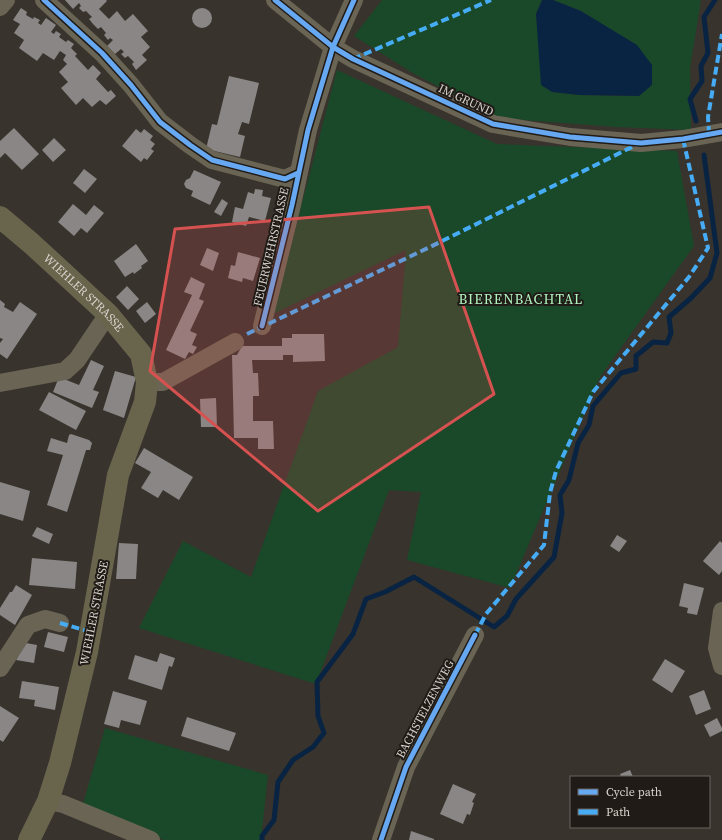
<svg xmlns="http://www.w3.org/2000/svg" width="722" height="840" viewBox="0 0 722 840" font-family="'Source Serif 4',serif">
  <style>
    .green { fill: #1a4929 }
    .water { fill: #092442 }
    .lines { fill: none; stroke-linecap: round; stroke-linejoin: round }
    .stream { stroke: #092442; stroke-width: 5 }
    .building { fill: #898685 }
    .minor { stroke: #696453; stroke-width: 18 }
    .secondary { stroke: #69654d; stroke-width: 22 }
    .quiet { stroke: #46acf6; stroke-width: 4; stroke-dasharray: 8 4; stroke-linecap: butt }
    .cycleway-casing { stroke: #201b17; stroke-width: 8 }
    .cycleway { stroke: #66a8f1; stroke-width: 5 }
    .marked { fill: #d65251; fill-opacity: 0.2; stroke: #d65251; stroke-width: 3; stroke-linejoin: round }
    .labels { text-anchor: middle; stroke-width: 4; stroke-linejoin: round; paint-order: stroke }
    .street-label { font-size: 12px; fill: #d7d1cb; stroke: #201b17 }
    .quarter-label { font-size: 14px; letter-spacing: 1px; fill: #b1f5bf; stroke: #201b17 }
  </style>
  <rect width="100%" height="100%" fill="#38332d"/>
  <path class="green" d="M382,0H542L536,14L552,92L579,95L639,96L581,11L553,0H701L690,68L691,130L616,127L497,118L411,72L354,36Z
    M337,70L497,144L677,151L694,246L600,377L510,588L407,560L421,492L389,490L316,684L139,628L183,541L251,577L318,391L398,347L406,250L273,314Z
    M105,728L268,775L261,840H164L82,807Z"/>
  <path class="water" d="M542,0H553L581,11L637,45L652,65V85L639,96L579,95L552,92L541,85L536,14Z"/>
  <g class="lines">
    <path class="stream" d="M696,121L690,99L702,81L701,66L708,53L704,17L715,0
      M262,840V836L274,820L278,782L293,760L313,747L324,733L318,716L317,682L353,634L366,599L385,592L414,577L494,627L507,616L516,599L554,557L562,513L560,495L569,480L578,443L589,425L593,406L621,373L636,369V356L653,342L667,343L671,333L669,317L691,298L710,278L717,253L704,155"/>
  </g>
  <path class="building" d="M65,0H106L107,1L99,9L109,19L117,11L125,21L133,14L148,31L141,37L150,47L142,55L147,60L136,70L132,64L134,62L128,56L125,58L121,54L124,52L121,49L115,54L107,46L113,40L110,38L108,40L104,35L106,33L101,27L98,29L93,24L89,19L92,17L86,11L83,12L79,8L81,6L79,3L73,9Z
    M192 18a10 10 0 1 1 20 0a10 10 0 1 1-20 0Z
    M21,8L27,12L26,15L33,19L34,17L40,20L38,23L41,25L46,18L56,25L51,32L54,34L56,31L61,34L59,37L66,42L68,40L74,44L71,48L77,54L75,56L88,70L93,65L101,73L96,79L108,92L111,90L116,96L106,105L100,100L92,107L83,98L76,105L61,88L68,82L59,72L67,64L63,60L66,55L60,51L54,60L43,53L37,61L19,48L24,40L14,33L20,24L13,20Z
    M229,76L259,83L249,124L242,122L238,134L245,136L240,157L206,149L212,124L217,125Z
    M14,128L39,154L22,170L5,153L0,158V141Z
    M136,129L141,133L144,129L153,136L150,140L155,144L151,149L154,151L147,160L144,158L141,162L122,146Z
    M54,138L66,150L53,162L42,150Z
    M84,169L97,179L85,193L73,183Z
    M194,170L221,182L210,205L191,196L193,191L186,188L184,184L186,180L190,178Z
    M255,189L263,190L262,196L271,198L265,221L249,217L246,226L232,222L235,207L243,209L248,192L254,194Z
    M222,199L228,203L221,216L214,212Z
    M73,204L86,215L94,205L104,213L87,233L81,228L74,236L58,222Z
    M136,244L148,261L141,266L142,268L134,274L133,272L125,277L114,261Z
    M207,248L219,253L213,271L200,265Z
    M238,252L260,258L253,281L243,278L242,282L228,278L231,265L235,266Z
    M191,277L205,284L199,299L204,301L190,331L197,334L192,345L197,347L193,354L189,352L185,359L166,350L192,295L184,292Z
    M127,286L139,299L128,310L116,297Z
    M0,300L5,304L4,307L13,312L20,302L37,314L7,359L0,354V343L3,339L0,338Z
    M147,302L156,314L145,323L136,311Z
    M292,334H324L325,361L293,362V355H283V360H252L253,373H258L259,396H253V421H273L274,449H258V438H234L232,355H237L242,346H282V338H292Z
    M91,360L104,366L93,390L99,392L92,408L53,392L59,377L79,385Z
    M115,371L136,377L124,418L103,410Z
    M49,392L86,411L76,430L39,410Z
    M216,398L217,427H201L200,399Z
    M71,434L89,440L92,443L90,450H86L67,512L47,505L63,455L47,451L51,438L67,443L69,435Z
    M144,448L193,477L179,500L163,490L158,498L141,488L151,472L135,463Z
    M0,482L30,491L23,521L0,514Z
    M37,527L53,534L49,544L32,536Z
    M617,535L627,541L619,552L610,546Z
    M720,541L722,543V571L719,575L703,561Z
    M119,543L138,544L136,579H116Z
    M32,558L77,562L75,589L29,585Z
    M684,583L704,588L697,615L687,613L688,608L679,606Z
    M16,585L32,595L15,625L0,615V608L10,592H12Z
    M48,632L68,637L64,652L44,647Z
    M26,643L37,645L34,663L16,660Z
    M160,653L175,658L172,667L169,666L162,690L128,679L135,655L157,662Z
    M665,659L685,671L672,693L652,680Z
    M22,681L59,687L55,710L34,706L35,700L19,698Z
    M704,690L711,709L696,715L689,696Z
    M113,691L147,701L140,725L121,720L119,728L104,724Z
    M0,706L19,718L3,742L0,740Z
    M187,717L236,733L229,751L181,736Z
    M717,718L722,728V731L710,737L704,725Z
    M630,770L633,777H621L620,774Z
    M453,784L476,794L472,802L474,803L470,815L467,814L463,824L440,814Z
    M411,831L434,839V840H409Z"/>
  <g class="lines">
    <path class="minor" d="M44,0L102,53L131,85L160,122L190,145L212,160L285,179L298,173
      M275,0L333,47L353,59L493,124L570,137L641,143L683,139L722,132
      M0,7L6,0
      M262,326L292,205L308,130L333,47L354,0
      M147,382H163L235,342
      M0,383L65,371L77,360L108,314
      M722,611L717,648L722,666
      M0,668L28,625L45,619L60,623
      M48,801L63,804L151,840
      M381,840L406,767L475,635"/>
    <path class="secondary" id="s1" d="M0,217L32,244L108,314L141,354L147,382L145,402L118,475L87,652L60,763L48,801L29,840"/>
    <path class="quiet" d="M353,59L491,0
      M709,134L708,117L722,34
      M247,334L430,247L638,144
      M60,623L91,632
      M475,635L486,614L544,545L550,493L556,471L593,392L689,277L708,248L683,139"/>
    <g class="cycleway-casing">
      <path id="cycleway" d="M44,0L102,53L131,85L160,122L190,145L212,160L285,179L298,173
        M275,0L333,47L353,59L493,124L570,137L641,143L683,139L722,132
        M262,326L292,205L308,130L333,47L354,0
        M381,840L406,767L475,635"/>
    </g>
    <use href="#cycleway" class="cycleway"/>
  </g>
  <path class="marked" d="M429,207L494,394L318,511L150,371L175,229Z"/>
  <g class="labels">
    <g class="street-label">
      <text transform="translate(466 100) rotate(25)" y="4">IM GRUND</text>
      <text transform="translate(271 247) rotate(-77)" y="4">FEUERWEHRSTRASSE</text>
      <text dy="4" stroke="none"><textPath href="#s1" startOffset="113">WIEHLER STRASSE</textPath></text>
      <text transform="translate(94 613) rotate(-79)" y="4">WIEHLER STRASSE</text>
      <text transform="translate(425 709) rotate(-62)" y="4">BACHSTELZENWEG</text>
    </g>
    <g class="quarter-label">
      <text x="521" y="304">BIERENBACHTAL</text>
    </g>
  </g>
  <rect x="570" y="776" width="140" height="52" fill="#201b17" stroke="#69645f"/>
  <rect x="578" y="789" width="20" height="6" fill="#66a8f1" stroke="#69645f"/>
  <text x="606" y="796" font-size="12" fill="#d7d1cb">Cycle path</text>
  <rect x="578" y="809" width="20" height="6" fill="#46acf6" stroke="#69645f"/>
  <text x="606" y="816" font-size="12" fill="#d7d1cb">Path</text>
</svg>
